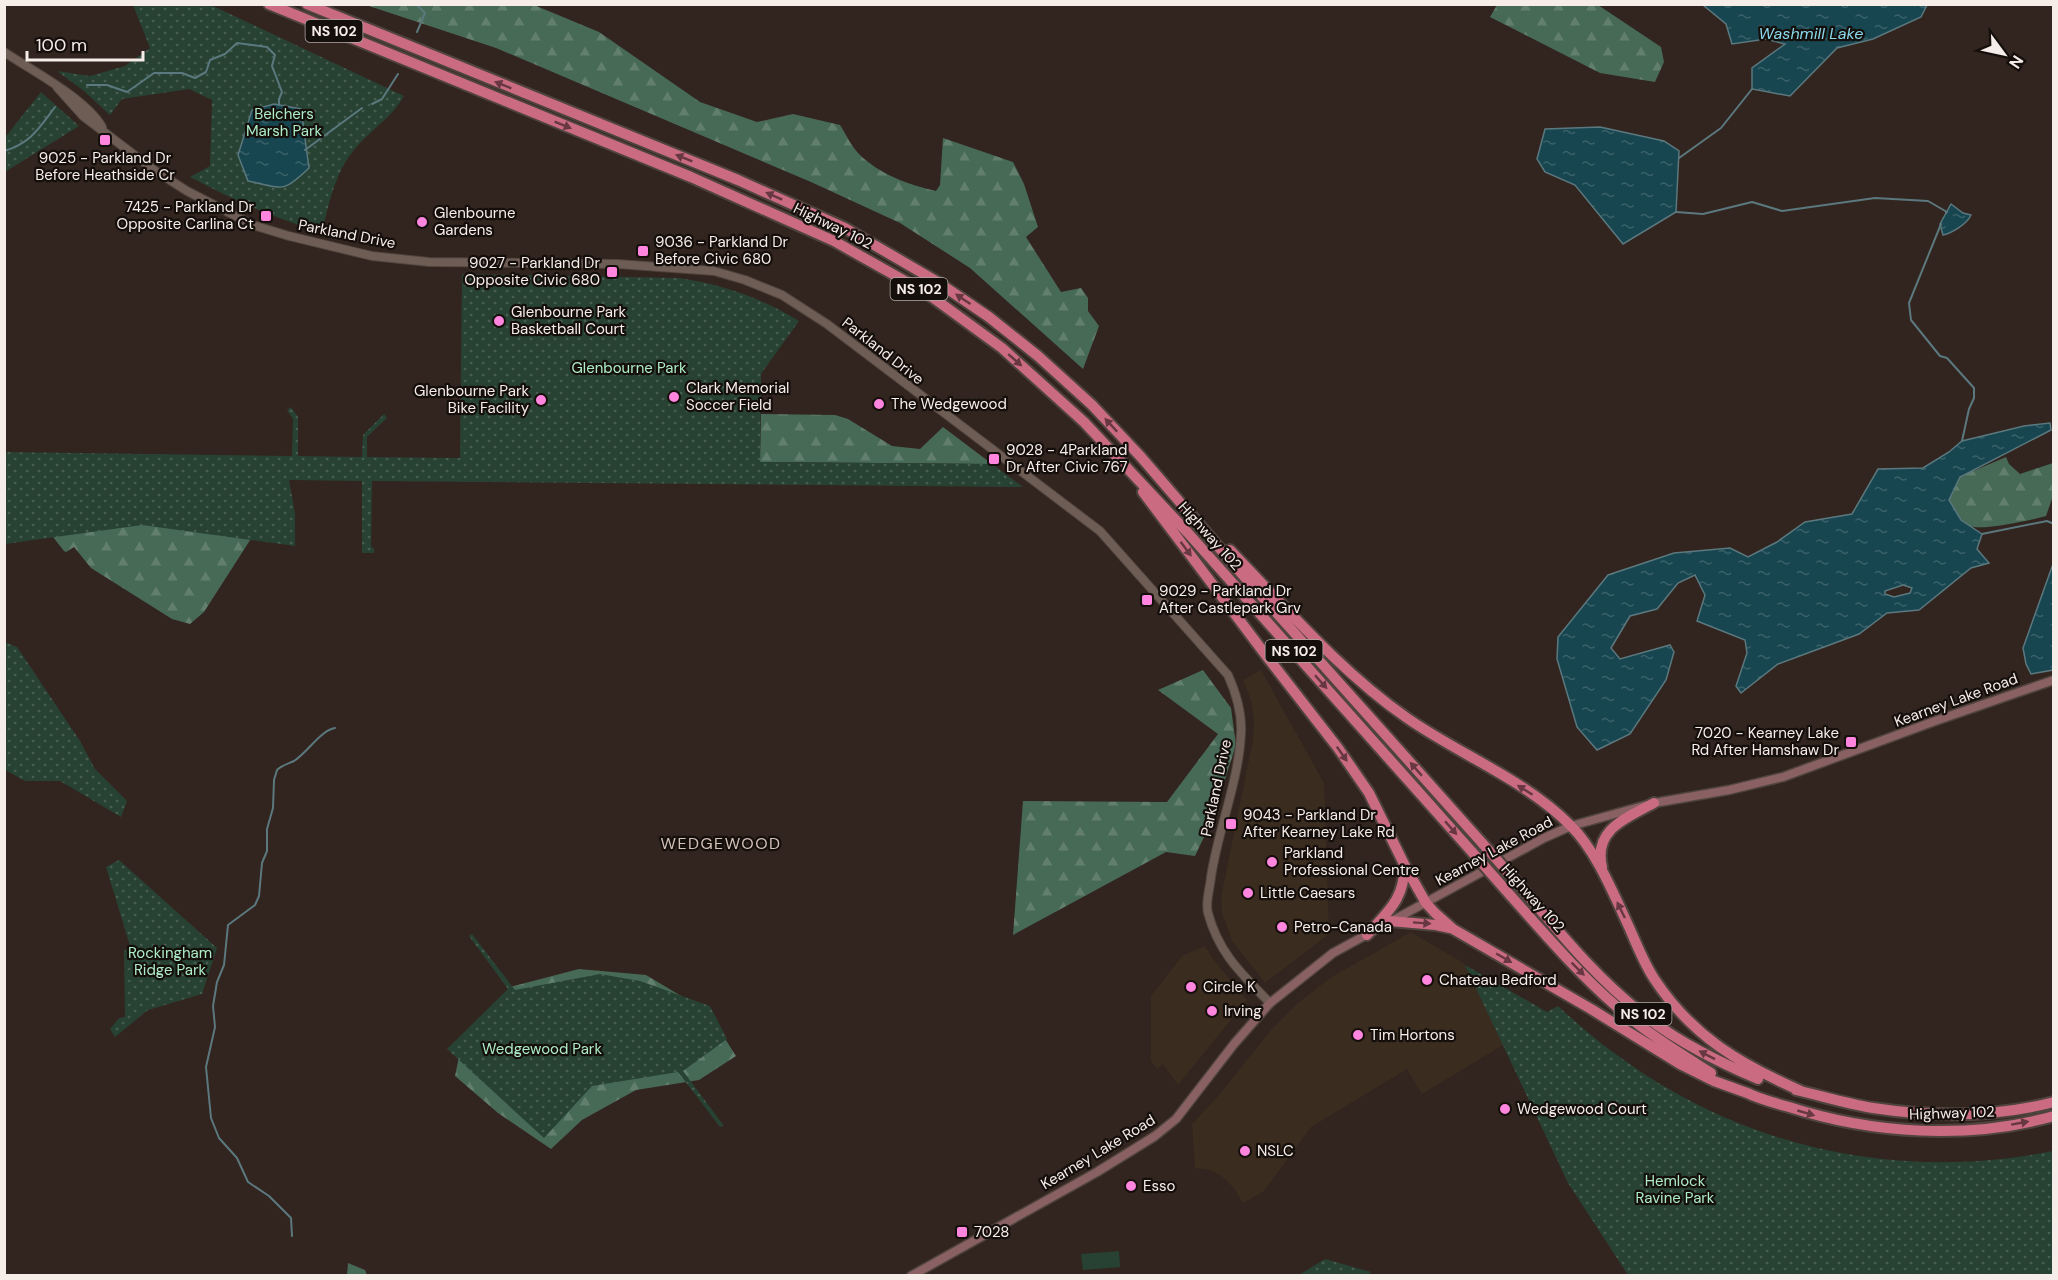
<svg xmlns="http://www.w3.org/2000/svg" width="2058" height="1280" viewBox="0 0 2058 1280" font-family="'DM Sans',sans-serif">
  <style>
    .commercial { fill: #3b2c20 }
    .green { fill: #274233 }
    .forest { fill: url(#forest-firs) }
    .park { fill: url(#park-dots) }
    .water { fill: url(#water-ripples); stroke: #5b787e; stroke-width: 1.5; fill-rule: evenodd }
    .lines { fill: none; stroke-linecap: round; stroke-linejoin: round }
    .stream { stroke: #5b787e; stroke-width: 2 }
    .tertiary-casing { stroke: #4f433d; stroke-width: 10 }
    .secondary-casing { stroke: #4f433d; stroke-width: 11 }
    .motorway-casing { stroke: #4f433d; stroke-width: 14 }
    .tertiary { stroke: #6d5d55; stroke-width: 8 }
    .secondary { stroke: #896162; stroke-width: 8 }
    .motorway { stroke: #cb6b82; stroke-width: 10 }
    .motorway-bridge-casing { stroke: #4f433d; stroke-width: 14; stroke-linecap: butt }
    .motorway-bridge { stroke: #cb6b82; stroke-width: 10 }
    .oneway { fill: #673841 }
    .poi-dot { fill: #ff85de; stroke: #150f0c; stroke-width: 2 }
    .labels { text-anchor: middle; stroke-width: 4.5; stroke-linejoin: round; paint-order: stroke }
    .shield { fill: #150f0c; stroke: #b2aaa6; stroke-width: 1.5 }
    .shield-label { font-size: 14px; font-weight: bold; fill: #f6ece8 }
    .park-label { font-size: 15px; fill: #adecc7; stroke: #150f0c }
    .poi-label { font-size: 15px; fill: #f6ece8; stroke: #150f0c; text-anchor: start }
    .street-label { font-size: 15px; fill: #f6ece8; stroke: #150f0c }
    .water-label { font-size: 16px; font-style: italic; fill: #89d7eb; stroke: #150f0c }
    .neighbourhood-label { font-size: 16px; letter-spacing: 1.5px; fill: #d4c2b9; stroke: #150f0c }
  </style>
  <defs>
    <pattern id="forest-firs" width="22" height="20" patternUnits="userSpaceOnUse" patternTransform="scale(1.5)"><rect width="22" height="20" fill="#476a56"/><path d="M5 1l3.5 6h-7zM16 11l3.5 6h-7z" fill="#627f6e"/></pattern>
    <pattern id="park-dots" width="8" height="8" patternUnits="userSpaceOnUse" patternTransform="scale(1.5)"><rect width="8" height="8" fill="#274233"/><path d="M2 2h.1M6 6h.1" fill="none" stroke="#475d51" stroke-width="1.8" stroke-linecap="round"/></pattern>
    <pattern id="water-ripples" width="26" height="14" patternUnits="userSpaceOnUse" patternTransform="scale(1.5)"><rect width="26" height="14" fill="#184650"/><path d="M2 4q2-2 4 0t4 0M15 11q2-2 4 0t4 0" fill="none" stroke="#3a6169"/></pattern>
  </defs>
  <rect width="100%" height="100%" fill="#32241e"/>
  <path class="commercial" d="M1261,670L1324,783L1329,934L1265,983L1232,941L1222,913L1221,897L1253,740L1254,720L1251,700L1243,680Z
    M1411,932L1465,964L1503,1045L1422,1094L1407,1069L1311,1127L1264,1191L1243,1203L1233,1187L1223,1177L1210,1170L1195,1168L1192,1124L1219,1095L1272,1029L1298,1003L1330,978Z
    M1205,946L1213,959L1247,1000L1178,1085L1163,1064L1157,1069L1151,1061V996L1182,956Z"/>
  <path class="green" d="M1119,1251L1120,1267L1083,1270L1081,1254Z"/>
  <path class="forest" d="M366,5H534L599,32L700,102L757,122L793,114L840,125C846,134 851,146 859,154C879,174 909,185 936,191L940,185L943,138L1013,162L1024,184L1038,227L1026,237L1061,292L1081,288L1088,298V311L1099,326L1083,369L970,268L900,223L811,182L496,48Z
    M1497,5H1598L1661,47L1664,62L1655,82L1600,73L1490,17Z
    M761,414L835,415L848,419L892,446L920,449L943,427L992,464L760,462Z
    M2006,457L2009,464L2020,474L2053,463V496L2046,516C2031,520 1982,531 1970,526C1959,521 1955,509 1949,500L1959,477Z
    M70,499L254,534L204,612L190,624L172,619L91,568L74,547L66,552L64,551L53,537Z
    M1203,670L1231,708L1236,745L1212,820L1195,856L1166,852L1013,935L1023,801L1167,802L1218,734L1158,690Z
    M579,969L646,975L708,1012L736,1056L699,1080L636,1090L582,1120L551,1149L498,1113L455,1076L461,1047L510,987Z
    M348,1263L365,1270L367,1275H347Z"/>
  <path class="park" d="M133,5H211L404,96C393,116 375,127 360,143C336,168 330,199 322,232C276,219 233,200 190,177L210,166L212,100L189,89L122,99L110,115L84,91L57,71L90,76L125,66L150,48Z
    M41,92L79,126L5,172V136L7,135Z
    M462,274L678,278C722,284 761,298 799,321L761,374L760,462L992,464L1023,487L372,481L371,547L374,548V553H362V481L289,480L295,513V546L142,525L5,544V452L292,456L293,419L287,410L291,407L298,417V456L362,457L363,435L384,414L387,418L367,437V457L460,458Z
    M4,642L17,647L80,741L95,769L127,801L121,817L60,781H25L5,770Z
    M119,860L217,948L202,994L148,1010L115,1037L110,1029L119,1018L125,1017L124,950L131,949L106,867Z
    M472,934L515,990L600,974L640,981L710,1006L727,1039L683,1071L724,1126L720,1127L678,1072L592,1086L544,1138L447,1049L508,989L469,936Z
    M1465,965L1547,1012L1558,1006C1695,1135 1869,1187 2053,1151V1275H1628L1568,1183Z
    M1325,1259L1371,1272L1368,1275H1299Z"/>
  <path class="water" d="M1703,5H1927L1921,17L1873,39L1837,48L1790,96L1752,89V68L1785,44L1766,39L1732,44L1726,24Z
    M274,104L301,109L309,168C282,194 283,188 248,181L238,155L252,110Z
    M1600,127L1664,141L1679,151L1676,212L1623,244L1575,185L1545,172L1537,159L1545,129Z
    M1951,204L1963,213L1971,215C1967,224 1952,233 1943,235L1940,224Z
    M2050,423L2051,430L1960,477L1949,500L1961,520L1982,534L1977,549L1989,563L1971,568L1919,610L1887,613L1859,634L1778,664L1741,693L1736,686L1747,653L1745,640L1697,621L1705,595L1695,575L1678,583L1657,609L1630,616L1611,648L1620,659L1670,645L1674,652L1666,680L1630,734L1597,750L1577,727L1557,659L1558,637L1608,575L1674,553L1730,548L1748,557L1777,542L1805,522L1852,514L1878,469L1923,468L1949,452L1962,441L2024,426ZM1903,585L1912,588L1910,593L1894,597L1885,594V591Z
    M2053,564V670L2031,674L2026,664L2023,648Z"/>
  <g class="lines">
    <path class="stream" d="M416,4L425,13L417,32
      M87,85H107L127,92L154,73H182L195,78L206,72L210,60L225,54L237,43L267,47L275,55L272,66L282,92L279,99V105
      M372,104L382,99L398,74
      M305,150L362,108
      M4,151C31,143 39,128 55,107
      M1679,158L1721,128L1752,89
      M1676,212L1703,214L1752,202L1782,211L1875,198L1928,201L1947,212L1946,213
      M1941,224L1909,303L1911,320L1940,356L1947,358L1974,388V398L1969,409L1962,441
      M1982,534L2047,521L2054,524
      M292,1236L291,1218L269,1196L248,1182L237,1158L219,1138L211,1118L206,1067L215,1027L213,1006L217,982L224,965L228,925L255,905L259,896L262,863L267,851V829L273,808L274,780L277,770C282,765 288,764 294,761C307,753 321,730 335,728"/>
    <g class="tertiary-casing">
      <path id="tertiary" d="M4,52C33,71 86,99 102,127
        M57,87L83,116L154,170L187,191L253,225L289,236L372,256L429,262L618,264L714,271L745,280L782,295L827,324L1100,531L1228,675C1236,693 1242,713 1241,733C1239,780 1218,830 1211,877C1210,888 1205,903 1208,913C1219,954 1242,974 1270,1003"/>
    </g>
    <g class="secondary-casing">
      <path id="secondary" d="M911,1276L1097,1172L1155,1136L1176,1119L1234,1044L1270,1003L1333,953L1544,838L1571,826L1654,803L1729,790L1783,777L1935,721L2054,680"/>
    </g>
    <g class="motorway-casing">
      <path id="motorway" d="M269,4L691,177L834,241L928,294L1002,348L1084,422L1188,533L1473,853
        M307,4L738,180L845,228L936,281L989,317L1038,356L1092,405L1141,457L1233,564L1483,844
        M1143,492L1268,658L1338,748L1369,793L1405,866L1426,903L1435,913L1453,929L1591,1009L1680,1064L1714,1081L1750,1094
        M1230,550C1286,608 1341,672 1407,718C1460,755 1524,779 1570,825C1596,850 1614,895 1629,927C1637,945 1644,964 1655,980C1693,1037 1740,1064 1801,1091
        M1602,867C1593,829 1627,818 1654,803
        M1520,886C1559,932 1597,979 1645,1016C1680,1043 1719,1062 1758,1079
        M1510,895C1544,933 1577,972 1616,1006C1645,1032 1678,1052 1711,1073
        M1390,921L1436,925L1450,928
        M1367,935C1389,910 1403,901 1405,866
        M1796,1090C1822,1096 1847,1104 1873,1108C1932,1117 1996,1117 2054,1102
        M1745,1092C1759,1099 1774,1103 1789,1107C1873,1134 1968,1140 2054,1116"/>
    </g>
    <use href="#tertiary" class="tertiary"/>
    <use href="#secondary" class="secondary"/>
    <use href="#motorway" class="motorway"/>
    <g class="motorway-bridge-casing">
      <path id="motorway-bridge" d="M1483,844L1520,886
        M1473,853L1510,895"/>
    </g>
    <use href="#motorway-bridge" class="motorway-bridge"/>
  </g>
  <defs><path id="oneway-solid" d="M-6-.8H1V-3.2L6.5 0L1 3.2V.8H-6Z" transform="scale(1.5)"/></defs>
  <g class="oneway">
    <use href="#oneway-solid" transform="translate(503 85) rotate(-158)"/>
    <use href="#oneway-solid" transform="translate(563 125) rotate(22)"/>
    <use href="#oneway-solid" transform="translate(684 158) rotate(-158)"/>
    <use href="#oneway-solid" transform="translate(774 196) rotate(-156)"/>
    <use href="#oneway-solid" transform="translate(963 299) rotate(-146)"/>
    <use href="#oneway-solid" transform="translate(1015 360) rotate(41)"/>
    <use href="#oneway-solid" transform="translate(1111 425) rotate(-133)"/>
    <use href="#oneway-solid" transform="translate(1186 549) rotate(53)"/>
    <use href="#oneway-solid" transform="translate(1321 682) rotate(48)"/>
    <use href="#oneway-solid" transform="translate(1342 754) rotate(55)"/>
    <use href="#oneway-solid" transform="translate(1416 769) rotate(-131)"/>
    <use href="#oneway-solid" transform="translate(1525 790) rotate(-148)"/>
    <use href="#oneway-solid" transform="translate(1451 828) rotate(49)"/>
    <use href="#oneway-solid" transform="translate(1621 910) rotate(-116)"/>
    <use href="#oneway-solid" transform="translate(1422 923) rotate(4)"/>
    <use href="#oneway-solid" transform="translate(1504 958) rotate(30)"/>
    <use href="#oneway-solid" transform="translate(1578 969) rotate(45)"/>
    <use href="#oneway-solid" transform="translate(1707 1055) rotate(-153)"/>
    <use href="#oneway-solid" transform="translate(1806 1113) rotate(16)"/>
    <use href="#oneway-solid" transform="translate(2020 1123) rotate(-10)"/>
  </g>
  <g class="poi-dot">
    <rect x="99" y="134" width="12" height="12" rx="3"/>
    <rect x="260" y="210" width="12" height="12" rx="3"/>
    <circle cx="422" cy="222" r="6"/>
    <rect x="637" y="245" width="12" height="12" rx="3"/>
    <rect x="606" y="266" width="12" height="12" rx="3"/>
    <circle cx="499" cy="321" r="6"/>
    <circle cx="674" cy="397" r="6"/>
    <circle cx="541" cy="400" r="6"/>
    <circle cx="879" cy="404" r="6"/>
    <rect x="988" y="453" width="12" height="12" rx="3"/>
    <rect x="1141" y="594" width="12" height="12" rx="3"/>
    <rect x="1845" y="736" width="12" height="12" rx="3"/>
    <rect x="1225" y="818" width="12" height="12" rx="3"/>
    <circle cx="1272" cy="862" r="6"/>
    <circle cx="1248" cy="893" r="6"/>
    <circle cx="1282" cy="927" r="6"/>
    <circle cx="1427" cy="980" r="6"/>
    <circle cx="1191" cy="987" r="6"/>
    <circle cx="1212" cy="1011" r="6"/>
    <circle cx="1358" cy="1035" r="6"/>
    <circle cx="1505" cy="1109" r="6"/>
    <circle cx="1245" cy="1151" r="6"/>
    <circle cx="1131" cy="1186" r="6"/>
    <rect x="956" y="1226" width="12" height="12" rx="3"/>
  </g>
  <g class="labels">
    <g class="shield">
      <rect x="305.5" y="20" width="57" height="22" rx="4.5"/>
      <rect x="890.5" y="278" width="57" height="22" rx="4.5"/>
      <rect x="1265.5" y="640" width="57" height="22" rx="4.5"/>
      <rect x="1614.5" y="1003" width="57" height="22" rx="4.5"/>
    </g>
    <g class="shield-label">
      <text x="334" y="36">NS 102</text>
      <text x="919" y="294">NS 102</text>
      <text x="1294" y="656">NS 102</text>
      <text x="1643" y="1019">NS 102</text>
    </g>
    <g class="park-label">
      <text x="284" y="119">Belchers<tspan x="284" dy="17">Marsh Park</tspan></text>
      <text x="629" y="373">Glenbourne Park</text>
      <text x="170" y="958">Rockingham<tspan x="170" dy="17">Ridge Park</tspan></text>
      <text x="542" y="1054">Wedgewood Park</text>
      <text x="1675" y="1186">Hemlock<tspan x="1675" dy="17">Ravine Park</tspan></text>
    </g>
    <g class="poi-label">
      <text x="105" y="163" text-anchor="middle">9025 - Parkland Dr<tspan x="105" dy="17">Before Heathside Cr</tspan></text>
      <text x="254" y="212" text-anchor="end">7425 - Parkland Dr<tspan x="254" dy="17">Opposite Carlina Ct</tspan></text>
      <text x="434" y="218">Glenbourne<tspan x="434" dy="17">Gardens</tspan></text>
      <text x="655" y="247">9036 - Parkland Dr<tspan x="655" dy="17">Before Civic 680</tspan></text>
      <text x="600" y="268" text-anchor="end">9027 - Parkland Dr<tspan x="600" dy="17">Opposite Civic 680</tspan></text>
      <text x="511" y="317">Glenbourne Park<tspan x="511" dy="17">Basketball Court</tspan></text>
      <text x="686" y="393">Clark Memorial<tspan x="686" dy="17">Soccer Field</tspan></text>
      <text x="529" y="396" text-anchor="end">Glenbourne Park<tspan x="529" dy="17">Bike Facility</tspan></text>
      <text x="891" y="409">The Wedgewood</text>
      <text x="1006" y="455">9028 - 4Parkland<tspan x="1006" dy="17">Dr After Civic 767</tspan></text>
      <text x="1159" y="596">9029 - Parkland Dr<tspan x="1159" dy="17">After Castlepark Grv</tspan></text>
      <text x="1839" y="738" text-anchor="end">7020 - Kearney Lake<tspan x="1839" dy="17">Rd After Hamshaw Dr</tspan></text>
      <text x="1243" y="820">9043 - Parkland Dr<tspan x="1243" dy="17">After Kearney Lake Rd</tspan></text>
      <text x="1284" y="858">Parkland<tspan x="1284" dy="17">Professional Centre</tspan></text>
      <text x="1260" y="898">Little Caesars</text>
      <text x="1294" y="932">Petro-Canada</text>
      <text x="1439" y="985">Chateau Bedford</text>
      <text x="1203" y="992">Circle K</text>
      <text x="1224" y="1016">Irving</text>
      <text x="1370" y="1040">Tim Hortons</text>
      <text x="1517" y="1114">Wedgewood Court</text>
      <text x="1257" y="1156">NSLC</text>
      <text x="1143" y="1191">Esso</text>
      <text x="974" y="1237">7028</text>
    </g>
    <g class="street-label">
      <text transform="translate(833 226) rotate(26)" y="5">Highway 102</text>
      <text transform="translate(347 234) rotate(11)" y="5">Parkland Drive</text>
      <text transform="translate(883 351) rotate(38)" y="5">Parkland Drive</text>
      <text transform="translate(1210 536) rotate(48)" y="5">Highway 102</text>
      <text transform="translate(1956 700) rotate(-20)" y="5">Kearney Lake Road</text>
      <text transform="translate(1216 788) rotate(-78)" y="5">Parkland Drive</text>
      <text transform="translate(1494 851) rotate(-28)" y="5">Kearney Lake Road</text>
      <text transform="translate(1533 898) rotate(48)" y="5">Highway 102</text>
      <text transform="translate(1952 1113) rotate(-2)" y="5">Highway 102</text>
      <text transform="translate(1098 1152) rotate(-31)" y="5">Kearney Lake Road</text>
    </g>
    <g class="water-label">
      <text x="1811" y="39">Washmill Lake</text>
    </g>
    <g class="neighbourhood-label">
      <text x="721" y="849">WEDGEWOOD</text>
    </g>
  </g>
  <rect width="2058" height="1280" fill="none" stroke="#f6ece8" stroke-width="12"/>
  <g transform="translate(2004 54) rotate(123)" stroke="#150f0c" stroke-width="4.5" paint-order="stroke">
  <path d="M0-4.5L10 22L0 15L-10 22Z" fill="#f6ece8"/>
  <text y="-9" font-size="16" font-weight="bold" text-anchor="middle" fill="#f6ece8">N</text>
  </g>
  <path d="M27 51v9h116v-9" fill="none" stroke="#f6ece8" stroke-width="3"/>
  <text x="36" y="51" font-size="18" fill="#f6ece8" stroke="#150f0c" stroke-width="4.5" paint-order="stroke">100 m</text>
</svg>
